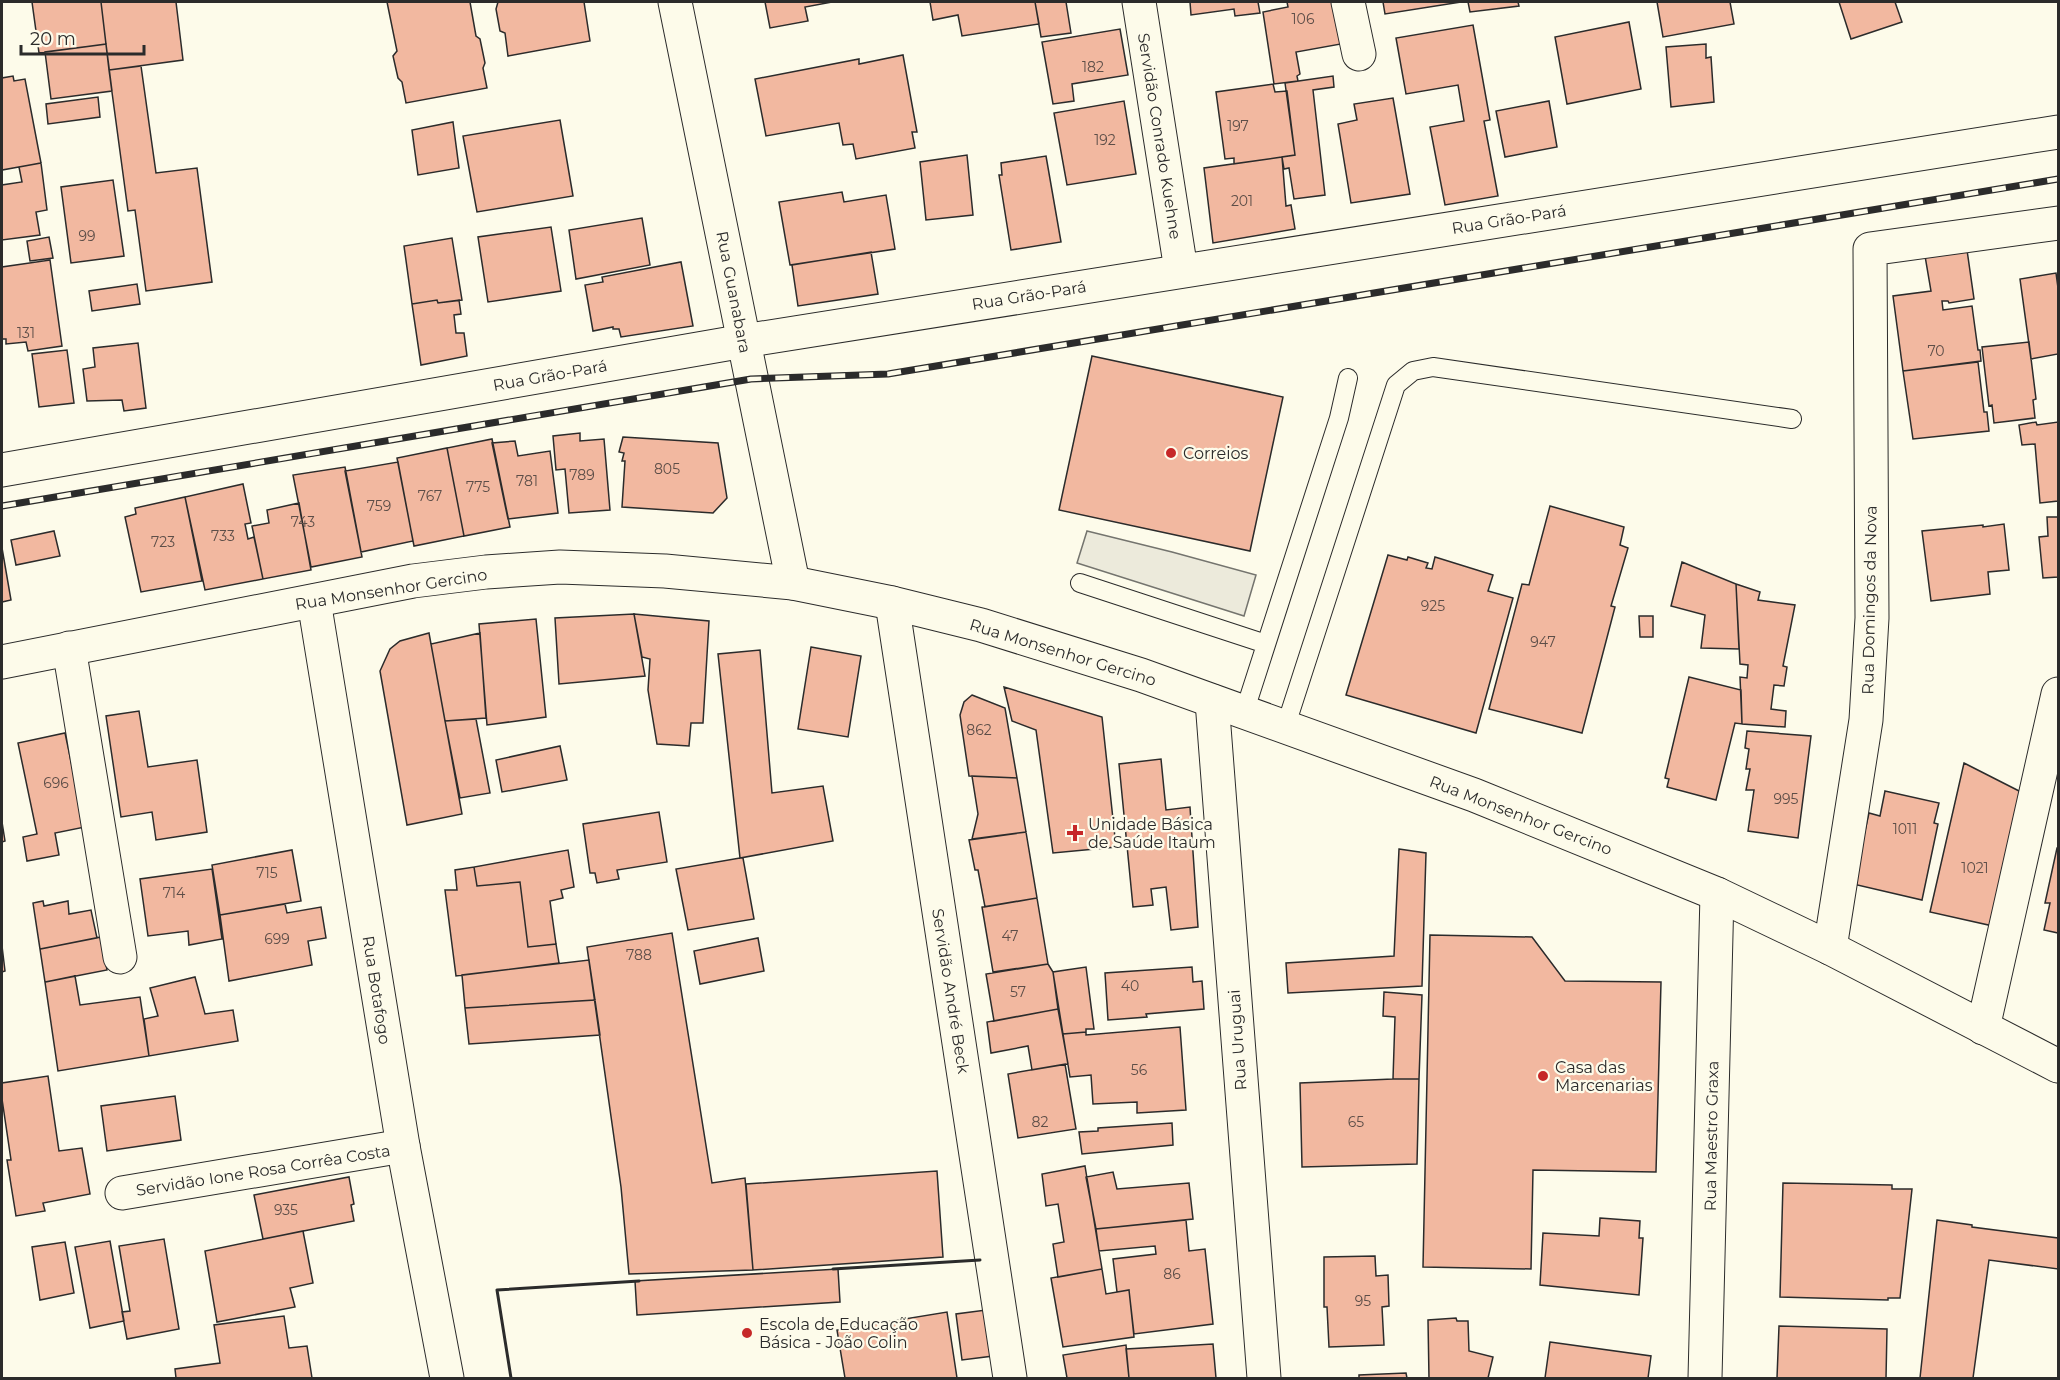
<svg xmlns="http://www.w3.org/2000/svg" width="2060" height="1380" viewBox="0 0 2060 1380" font-family="Montserrat,sans-serif">
  <style>
    .parking { fill: #eceadb; stroke: #74746e; stroke-width: 1.5 }
    .building { fill: #f2b8a0; stroke: #2b2b2b; stroke-width: 1.5 }
    .lines { fill: none; stroke-linecap: round; stroke-linejoin: round }
    .lane-casing { stroke: #2b2b2b; stroke-width: 20 }
    .street-casing { stroke: #2b2b2b; stroke-width: 35 }
    .secondary-casing { stroke: #2b2b2b; stroke-width: 35 }
    .primary-casing { stroke: #2b2b2b; stroke-width: 35 }
    .lane { stroke: #fdfbea; stroke-width: 18 }
    .street { stroke: #fdfbea; stroke-width: 33 }
    .secondary { stroke: #fdfbea; stroke-width: 33 }
    .primary { stroke: #fdfbea; stroke-width: 33 }
    .rail-casing { stroke: #2b2b2b; stroke-width: 7 }
    .rail { stroke: #fdfbea; stroke-width: 4.5; stroke-dasharray: 14; stroke-linecap: butt }
    .wall { stroke: #2b2b2b; stroke-width: 3 }
    .poi-dot { fill: #c62828; stroke: #fdfbea; stroke-width: 2 }
    .labels { text-anchor: middle; stroke-width: 4.5; stroke-linejoin: round; paint-order: stroke }
    .number-label { font-size: 14px; fill: #5d4e48 }
    .street-label { font-size: 16px; fill: #2b2b2b; stroke: #fdfbea }
    .poi-label { font-size: 16px; fill: #2b2b2b; stroke: #fdfbea; text-anchor: start }
  </style>
  <rect width="100%" height="100%" fill="#fdfbea"/>
  <path class="parking" d="M1087,531L1172,552L1256,575L1244,616L1077,563Z"/>
  <path class="building" d="M32,2H101L106,44L39,53Z
    M101,2H176L183,60L109,70Z
    M387,2H470L476,36L480,39L485,63L483,68L487,88L406,103L402,82L398,78L393,56L397,51Z
    M498,2H584L590,41L508,56L505,33L500,31L496,9Z
    M765,2H832L805,7L808,21L770,28Z
    M930,2H1035L1039,24L962,36L958,15L933,20Z
    M1035,2H1066L1071,33L1041,37Z
    M1190,2H1258L1260,13L1235,16L1234,9L1191,15Z
    M1287,2H1334L1341,44L1296,52L1300,74L1297,76L1298,81L1274,84L1263,12L1288,7Z
    M1383,2H1461L1385,14Z
    M1468,2H1518L1519,6L1470,12Z
    M1657,2H1730L1734,24L1663,37Z
    M1839,2H1895L1902,22L1851,39Z
    M1629,22L1641,89L1567,104L1555,37Z
    M1473,25L1490,120L1484,121L1498,196L1445,205L1430,127L1464,121L1458,85L1406,94L1396,38Z
    M1120,29L1128,75L1072,84L1074,101L1053,104L1042,42Z
    M106,44L112,91L51,99L45,52Z
    M1706,44V58L1711,57L1714,102L1671,107L1666,47Z
    M903,55L917,132H912L915,148L856,159L853,144L843,145L839,123L766,136L755,79L859,59V64Z
    M141,66L156,173L197,168L212,282L146,291L135,210L128,211L109,70Z
    M13,76L14,81L25,79L41,163L2,170V78Z
    M1333,76L1334,87L1313,90L1325,195L1294,199L1289,168L1284,169L1282,157L1295,155L1285,83Z
    M1273,84L1275,92L1287,91L1295,155L1234,164V158L1225,159L1216,92Z
    M98,97L100,117L48,124L46,104Z
    M1393,98L1410,194L1351,203L1338,124L1357,120L1354,104Z
    M1124,101L1136,174L1067,185L1054,113Z
    M1549,101L1557,147L1505,157L1496,111Z
    M560,120L573,196L477,212L463,136Z
    M453,122L459,168L418,175L412,130Z
    M967,155L973,215L926,220L920,162Z
    M1046,156L1061,242L1011,250L999,175H1002L1001,163Z
    M1282,157L1286,206L1291,205L1295,229L1213,243L1204,168Z
    M41,163L47,210L36,212L40,235L2,240V185L22,182L19,167Z
    M113,180L124,256L71,263L61,187Z
    M842,192L844,202L886,195L895,249L790,265L779,202Z
    M642,218L650,265L576,279L569,230Z
    M551,227L561,291L488,302L478,237Z
    M49,237L53,258L30,261L27,241Z
    M452,238L462,300L438,303L437,300L412,304L404,246Z
    M1967,250L1974,299L1949,303L1948,301H1942L1943,310L1972,306L1978,350H1980L1981,361L1903,371L1893,296L1931,291L1925,256Z
    M871,252L878,294L798,306L792,265Z
    M50,260L62,346L28,351L26,342L6,344V339H2V267Z
    M681,262L693,326L621,337L619,329H613V327L593,331L585,285L603,282L602,277Z
    M2056,273L2058,288V354L2031,359L2020,279Z
    M137,284L140,304L92,311L89,291Z
    M437,300L438,303L459,300L461,314L454,315L456,333H464L467,356L421,365L412,304Z
    M2029,342L2036,399L2033,400L2035,418L1994,423L1992,405L1989,406L1982,347Z
    M138,343L146,408L124,411L122,400L87,401L83,369L95,367L93,348Z
    M67,350L74,403L39,407L32,354Z
    M1092,356L1283,397L1250,551L1059,510Z
    M1092,356L1283,397L1250,551L1059,510Z
    M1978,362L1984,412H1987L1989,431L1913,439L1903,371Z
    M2036,422L2037,425L2058,422V501L2040,503L2035,444L2022,445L2019,425Z
    M580,433V441L604,439L610,510L569,513L565,469L556,470L553,436Z
    M623,437L718,443L727,498L713,513L622,507L625,461H622L624,453L619,452Z
    M492,439L510,527L464,536L447,448Z
    M515,441L518,456L550,451L558,513L508,519L492,443Z
    M447,448L464,536L414,546L397,458Z
    M398,462L413,541L361,552L345,471Z
    M345,467L362,557L311,567L293,475Z
    M243,484L251,523L245,524L248,539L254,537L263,579L205,590L185,497Z
    M185,497L202,581L141,592L125,517L136,514L135,508Z
    M299,503L311,570L263,579L252,526L269,523L267,510Z
    M1550,506L1624,527L1620,545L1628,548L1611,606L1615,607L1582,733L1489,709L1522,584L1529,585Z
    M2047,517H2058V577L2043,578L2039,537L2048,536Z
    M2004,524L2009,570L1988,572L1990,594L1931,601L1922,531L1983,525V527Z
    M54,531L60,556L16,565L11,540Z
    M2,548L11,600L2,602Z
    M1388,555L1407,560L1408,557L1428,563L1426,568L1432,569L1435,557L1493,575L1488,591L1513,598L1476,733L1346,695Z
    M1682,562L1736,584L1739,649L1701,648L1705,615L1671,606Z
    M1736,584L1760,592L1758,600L1795,605L1783,666L1787,667L1784,686L1774,685L1771,709L1786,711L1785,727L1742,724L1740,677L1747,678L1748,665L1740,664Z
    M634,614L645,676L559,684L555,618Z
    M634,614L709,621L703,723H691L689,746L657,744L648,690L650,659L642,657Z
    M1639,616H1653V637H1640Z
    M536,619L546,717L487,725L479,624Z
    M429,633L462,814L407,825L380,671L390,649L400,641Z
    M480,633L486,718L445,721L431,644Z
    M811,647L861,656L848,737L798,729Z
    M760,650L772,793L823,786L833,841L740,858L718,654Z
    M1689,677L1741,690L1742,724L1735,723L1716,800L1667,787L1669,779L1665,778Z
    M1004,687L1102,717L1116,847L1053,853L1036,730L1012,721Z
    M972,695L1005,708L1017,778L969,776L960,715L964,702Z
    M139,711L148,767L197,760L207,832L156,840L152,812L121,817L106,716Z
    M476,719L490,793L460,798L445,721Z
    M1747,731L1811,736L1798,838L1748,831L1754,790H1746L1750,769H1746L1749,749L1745,748Z
    M65,733L85,827L55,833L59,855L27,861L23,837L37,834L18,743Z
    M560,746L567,780L502,792L496,760Z
    M1161,759L1166,810L1190,807L1198,927L1171,930L1166,887L1151,889L1153,905L1133,907L1119,764Z
    M1964,763L2023,793L1993,926L1930,912Z
    M972,776L1017,778L1026,832L972,839L978,814Z
    M1885,791L1939,803L1934,823L1938,824L1922,900L1853,884L1869,813L1880,816Z
    M659,812L667,862L617,870L619,879L597,883L595,873H590L583,824Z
    M2,822L5,841L2,842Z
    M1026,832L1037,898L985,907L978,870H975L969,840Z
    M2057,848H2058V933L2044,930L2050,903H2045Z
    M1399,849L1426,853L1422,986L1288,993L1286,963L1394,956Z
    M292,850L301,901L220,915L212,865Z
    M568,850L574,887L561,890L563,898L550,901L556,944L528,947L520,882L477,886L474,867Z
    M740,858H743L754,919L688,930L676,869Z
    M474,867L477,886L520,882L528,947L556,944L559,963L456,976L445,890H457L455,870Z
    M212,869L222,939L189,945L188,931L148,936L140,879Z
    M1037,898L1048,964L993,972L982,907Z
    M43,901L44,906L68,901L69,914L91,910L97,938L40,949L33,903Z
    M285,904L287,913L321,907L326,938L308,941L312,965L229,981L220,915Z
    M672,933L712,1183L745,1178L753,1270L629,1274L621,1187L587,947Z
    M1430,935L1532,937L1565,981L1661,982L1656,1172L1533,1170L1531,1269L1423,1267Z
    M101,937L107,970L45,982L40,949Z
    M758,938L764,971L700,984L694,951Z
    M2,946L5,971L2,972Z
    M589,960L595,1000L465,1008L462,975Z
    M1048,964L1053,972L1058,1009L994,1021L986,974Z
    M1086,967L1094,1029H1086V1032L1063,1034L1053,972Z
    M1192,967L1193,982L1202,981L1204,1009L1146,1014L1147,1017L1108,1020L1105,973Z
    M75,976L80,1005L140,997L149,1056L58,1071L45,982Z
    M195,977L205,1014L233,1010L238,1041L149,1056L144,1019L158,1016L150,988Z
    M1384,992L1422,995L1419,1079H1393L1395,1017L1383,1016Z
    M595,1000L600,1035L469,1044L465,1008Z
    M1058,1009L1068,1064L1032,1070L1028,1046L991,1053L987,1022Z
    M1180,1027L1186,1110L1137,1113V1102L1093,1104L1091,1075L1070,1077L1063,1034L1086,1032V1035Z
    M1065,1064L1076,1129L1018,1138L1008,1074Z
    M48,1076L59,1151L82,1148L90,1194L43,1203L45,1211L16,1216L7,1160H11L2,1099V1083Z
    M1393,1079H1419L1417,1164L1302,1167L1300,1083Z
    M175,1096L181,1140L107,1151L101,1106Z
    M1172,1123L1173,1145L1082,1154L1079,1132L1098,1131V1128Z
    M1085,1166L1102,1269L1058,1277L1053,1244L1064,1242L1058,1204L1046,1206L1042,1174Z
    M937,1171L943,1257L753,1270L746,1184Z
    M1113,1172L1117,1189L1189,1183L1193,1219L1096,1229L1086,1177Z
    M349,1177L354,1204L351,1205L354,1221L263,1239L254,1195Z
    M1783,1183L1892,1185V1189H1912L1900,1298H1888V1300L1780,1297Z
    M1600,1218L1640,1221L1639,1238H1643L1639,1295L1540,1285L1543,1233L1599,1236Z
    M1186,1220L1189,1251L1205,1249L1213,1324L1134,1334L1129,1290L1117,1292L1113,1259L1156,1254L1155,1246L1099,1251L1096,1229Z
    M1937,1220L1972,1225V1227L2058,1238V1269L1989,1260L1973,1378H1920Z
    M303,1231L313,1283L290,1288L295,1307L217,1322L205,1251Z
    M164,1239L179,1329L127,1339L122,1312L130,1311L119,1246Z
    M110,1241L124,1321L90,1328L75,1247Z
    M65,1242L74,1293L40,1300L32,1247Z
    M1375,1256L1376,1276L1388,1275L1389,1306L1382,1307L1384,1345L1329,1347L1327,1307H1324V1257Z
    M838,1269L840,1302L637,1315L635,1281Z
    M1102,1269L1106,1294L1129,1290L1134,1337L1063,1347L1051,1278Z
    M986,1310L993,1356L962,1360L956,1314Z
    M947,1312L957,1378H845L837,1330Z
    M284,1316L289,1348L307,1346L312,1378H176L175,1369L220,1363L214,1325Z
    M1456,1318L1457,1321H1468L1469,1351L1493,1357L1488,1378H1429L1428,1320Z
    M1779,1326L1887,1329L1886,1378H1777Z
    M1550,1342L1651,1356L1648,1378H1545Z
    M1213,1344L1216,1378H1129L1126,1349Z
    M1126,1345L1129,1378H1067L1063,1355Z
    M1406,1373L1407,1378H1359V1375Z"/>
  <g class="lines">
    <g class="lane-casing">
      <path id="lane" d="M1080,583L1266,644
        M1244,713L1339,418L1348,378
        M1285,728L1396,385L1413,371L1433,367L1792,419"/>
    </g>
    <g class="street-casing">
      <path id="street" d="M1139,2L1181,270
        M1348,2L1359,54
        M2,470L744,341L2058,132
        M892,603L1010,1378
        M69,648L120,957
        M1212,701L1264,1378
        M1830,948L1866,720L1872,618L1870,249L2058,223
        M1983,1028L2058,694
        M122,1193L403,1146
        M1705,1378L1717,894"/>
    </g>
    <g class="secondary-casing">
      <path id="secondary" d="M675,2L793,583
        M314,601L403,1146L447,1378"/>
    </g>
    <g class="primary-casing">
      <path id="primary" d="M2,662L413,581L486,572L560,567L665,571L793,583L892,603L981,625L1141,675L1474,795L1717,894L1830,948L2058,1066"/>
    </g>
    <use href="#lane" class="lane"/>
    <use href="#street" class="street"/>
    <use href="#secondary" class="secondary"/>
    <use href="#primary" class="primary"/>
    <g class="rail-casing">
      <path id="rail" d="M2,506L751,379L888,374L2058,179"/>
    </g>
    <use href="#rail" class="rail"/>
    <path class="wall" d="M833,1269L980,1260
      M511,1378L497,1290L639,1281"/>
  </g>
  <g class="poi-dot">
    <circle cx="1171" cy="453" r="6"/>
    <path d="M1072 824h6v6h6v6h-6v6h-6v-6h-6v-6h6z"/>
    <circle cx="1543" cy="1076" r="6"/>
    <circle cx="747" cy="1333" r="6"/>
  </g>
  <g class="labels">
    <g class="number-label">
      <text x="1303" y="24">106</text>
      <text x="1093" y="72">182</text>
      <text x="1238" y="131">197</text>
      <text x="1105" y="145">192</text>
      <text x="1242" y="206">201</text>
      <text x="87" y="241">99</text>
      <text x="26" y="338">131</text>
      <text x="1936" y="356">70</text>
      <text x="667" y="474">805</text>
      <text x="582" y="480">789</text>
      <text x="527" y="486">781</text>
      <text x="478" y="492">775</text>
      <text x="430" y="501">767</text>
      <text x="379" y="511">759</text>
      <text x="303" y="527">743</text>
      <text x="223" y="541">733</text>
      <text x="163" y="547">723</text>
      <text x="1433" y="611">925</text>
      <text x="1543" y="647">947</text>
      <text x="979" y="735">862</text>
      <text x="56" y="788">696</text>
      <text x="1786" y="804">995</text>
      <text x="1905" y="834">1011</text>
      <text x="1975" y="873">1021</text>
      <text x="267" y="878">715</text>
      <text x="174" y="898">714</text>
      <text x="1010" y="941">47</text>
      <text x="277" y="944">699</text>
      <text x="639" y="960">788</text>
      <text x="1130" y="991">40</text>
      <text x="1018" y="997">57</text>
      <text x="1139" y="1075">56</text>
      <text x="1040" y="1127">82</text>
      <text x="1356" y="1127">65</text>
      <text x="286" y="1215">935</text>
      <text x="1172" y="1279">86</text>
      <text x="1363" y="1306">95</text>
    </g>
    <g class="street-label">
      <text transform="translate(1160 136) rotate(81)" y="6">Servidão Conrado Kuehne</text>
      <text transform="translate(1509 219) rotate(-9)" y="6">Rua Grão-Pará</text>
      <text transform="translate(734 292) rotate(79)" y="6">Rua Guanabara</text>
      <text transform="translate(1029 295) rotate(-9)" y="6">Rua Grão-Pará</text>
      <text transform="translate(550 375) rotate(-10)" y="6">Rua Grão-Pará</text>
      <text transform="translate(391 589) rotate(-9)" y="6">Rua Monsenhor Gercino</text>
      <text transform="translate(1869 600) rotate(-89)" y="6">Rua Domingos da Nova</text>
      <text transform="translate(1063 652) rotate(17)" y="6">Rua Monsenhor Gercino</text>
      <text transform="translate(1521 815) rotate(21)" y="6">Rua Monsenhor Gercino</text>
      <text transform="translate(377 990) rotate(81)" y="6">Rua Botafogo</text>
      <text transform="translate(951 991) rotate(81)" y="6">Servidão André Beck</text>
      <text transform="translate(1237 1040) rotate(-94)" y="6">Rua Uruguai</text>
      <text transform="translate(1711 1136) rotate(-89)" y="6">Rua Maestro Graxa</text>
      <text transform="translate(263 1170) rotate(-9)" y="6">Servidão Ione Rosa Corrêa Costa</text>
    </g>
    <g class="poi-label">
      <text x="1183" y="459">Correios</text>
      <text x="1088" y="830">Unidade Básica<tspan x="1088" dy="18">de Saúde Itaum</tspan></text>
      <text x="1555" y="1073">Casa das<tspan x="1555" dy="18">Marcenarias</tspan></text>
      <text x="759" y="1330">Escola de Educação<tspan x="759" dy="18">Básica - João Colin</tspan></text>
    </g>
  </g>
  <rect width="2060" height="1380" fill="none" stroke="#2b2b2b" stroke-width="6"/>
  <path d="M21 45v9h123v-9" fill="none" stroke="#2b2b2b" stroke-width="3"/>
  <text x="30" y="45" font-size="18" fill="#2b2b2b" stroke="#fdfbea" stroke-width="4.5" paint-order="stroke">20 m</text>
</svg>
